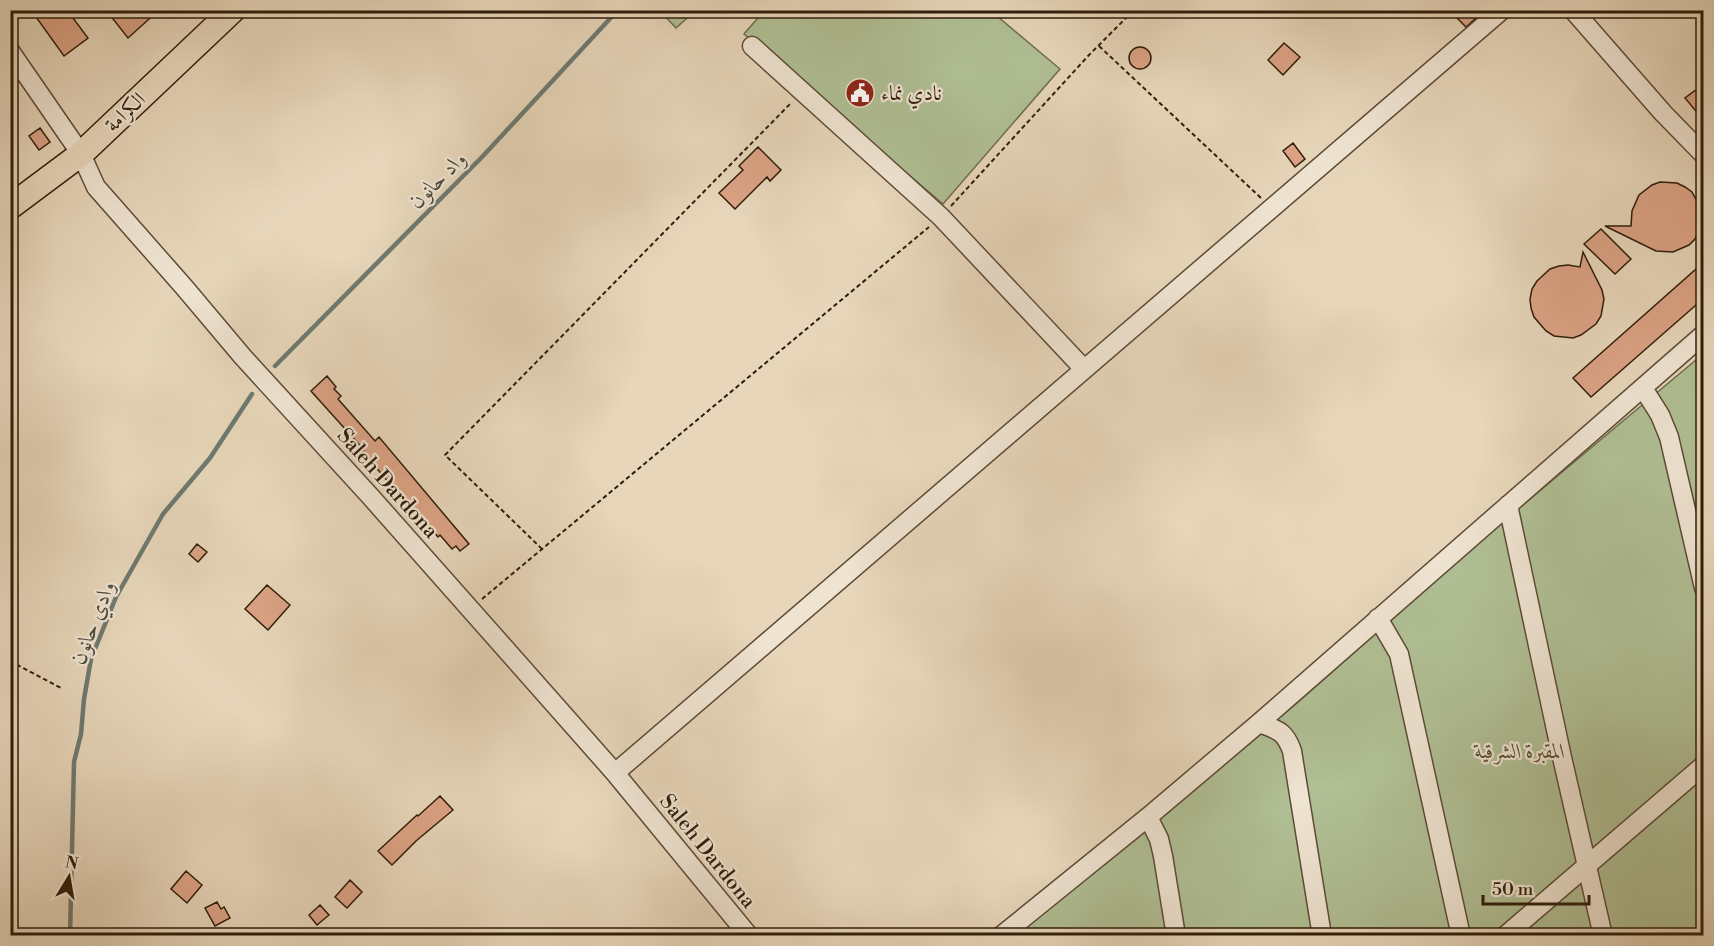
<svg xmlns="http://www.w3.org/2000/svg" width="1714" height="946" viewBox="0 0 1714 946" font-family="'Libre Bodoni',Amiri,serif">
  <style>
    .green { fill: #b0bf94; stroke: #706e4f; stroke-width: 1.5 }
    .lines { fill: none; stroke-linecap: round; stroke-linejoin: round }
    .stream { stroke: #6e7a71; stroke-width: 4.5 }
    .building { fill: #dca385; stroke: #2f1d0a; stroke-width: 1.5 }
    .minor-casing { stroke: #5d4b36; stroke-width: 21 }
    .major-casing { stroke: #2f1d0a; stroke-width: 27 }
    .path { stroke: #2f1d0a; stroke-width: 2; stroke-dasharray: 4.5 3; stroke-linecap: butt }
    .minor { stroke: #efe4d2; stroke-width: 18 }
    .major { stroke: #e7d6ba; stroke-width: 24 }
    .labels { text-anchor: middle; stroke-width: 4.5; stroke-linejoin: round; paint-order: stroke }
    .poi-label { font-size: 21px; fill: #2f1d0a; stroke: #efe4d2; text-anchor: start }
    .street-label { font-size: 21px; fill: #2f1d0a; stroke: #efe4d2 }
    .park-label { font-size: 21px; font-style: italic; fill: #564e33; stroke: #efe4d2 }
    .water-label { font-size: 22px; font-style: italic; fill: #4e4c3e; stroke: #efe4d2 }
  </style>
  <rect width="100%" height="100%" fill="#e7d6ba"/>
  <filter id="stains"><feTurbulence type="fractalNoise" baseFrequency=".00333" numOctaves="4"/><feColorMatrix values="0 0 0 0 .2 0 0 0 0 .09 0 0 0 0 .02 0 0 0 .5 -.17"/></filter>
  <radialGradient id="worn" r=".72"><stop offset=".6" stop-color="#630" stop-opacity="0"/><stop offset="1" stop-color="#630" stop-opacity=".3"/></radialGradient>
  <path class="green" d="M660,11H695L676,28Z
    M764,11H991L1060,69L943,204L744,34Z
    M1703,354V935L1016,936L1165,814L1297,703L1493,530Z"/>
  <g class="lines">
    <path class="stream" d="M275,366L483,156L618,10
      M70,936L74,762L81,734L84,699L91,659L116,597L163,514L210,458L252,394"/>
  </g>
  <path class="building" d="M31,10H67L88,38L64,56Z
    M106,10H159L128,38Z
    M1465,10H1469L1476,18L1466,27L1457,18Z
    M1284,43L1300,57L1283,75L1268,60Z
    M1129 58a11 11 0 1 1 22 0a11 11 0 1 1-22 0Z
    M1704,84V121L1685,98Z
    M40,128L50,142L39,150L29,136Z
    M1293,143L1305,159L1295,167L1283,151Z
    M758,147L781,170L770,181L767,177L735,209L719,193L743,170L739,166Z
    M1660,182L1677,183L1685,187L1692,192L1700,207L1702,223L1695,239L1689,245L1673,252L1656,251L1605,226H1631L1632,211L1639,195L1652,185Z
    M1601,229L1631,259L1615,274L1584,244Z
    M1583,252L1602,290L1604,299L1601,316L1596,324L1581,335L1573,338L1554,336L1546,331L1534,317L1531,308L1530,299L1532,289L1537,281L1550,269L1559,266L1568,265L1580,267Z
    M1704,262V298L1591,397L1573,378Z
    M327,376L336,387L334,389L341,396L338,399L375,441L379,437L469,544L460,551L456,546L452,549L440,535L438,537L415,509L413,511L362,451L364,450L311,391Z
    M197,544L207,552L198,562L189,554Z
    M267,585L290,605L268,630L245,609Z
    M440,796L453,810L416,841L392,865L378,851L417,815L418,816Z
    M186,871L202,885L187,903L171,889Z
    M350,880L362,892L347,908L335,897Z
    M217,902L221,909L224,907L230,918L215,926L205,908Z
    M320,905L329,915L317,925L309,915Z"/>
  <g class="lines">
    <g class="minor-casing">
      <path id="minor" d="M1573,10L1663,113L1704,155
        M752,46L941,217L1084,369
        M10,51L81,154L96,187L184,287L243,357L370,496L570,722L615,773L749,936
        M1643,388L1660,415L1669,437L1704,588
        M1508,505L1561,753L1603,936
        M1378,618L1399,654L1461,936
        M1259,723C1278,730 1285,731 1292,751L1322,936
        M615,773L1502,10
        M1148,817L1159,839L1163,856L1176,936
        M1001,936L1148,817L1259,723L1704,334
        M1505,936L1704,765"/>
    </g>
    <g class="major-casing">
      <path id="major" d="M10,207L81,154L233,10"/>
    </g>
    <path class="path" d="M1099,46L1261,198
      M951,206L1089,55L1127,17L1131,10
      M542,549L445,455L792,102
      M482,599L929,227
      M10,661L61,688"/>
    <use href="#minor" class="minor"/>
    <use href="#major" class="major"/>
  </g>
  <defs>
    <g id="civic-disc" transform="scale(1.5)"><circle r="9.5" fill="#8f2418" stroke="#efe4d2"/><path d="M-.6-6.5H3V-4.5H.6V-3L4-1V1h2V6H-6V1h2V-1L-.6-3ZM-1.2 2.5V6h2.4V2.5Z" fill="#fff"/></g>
  </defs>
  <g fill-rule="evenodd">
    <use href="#civic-disc" x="860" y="93"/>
  </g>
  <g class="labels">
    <g class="poi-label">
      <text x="881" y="100">نادي نماء</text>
    </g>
    <g class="street-label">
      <text transform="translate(125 112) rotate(-43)" y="7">الكرامة</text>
      <text transform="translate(388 483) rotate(48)" y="7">Saleh Dardona</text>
      <text transform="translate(708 851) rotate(51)" y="7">Saleh Dardona</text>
    </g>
    <g class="park-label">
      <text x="1520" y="758">المقبرة الشرقية</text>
    </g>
    <g class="water-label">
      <text transform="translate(437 179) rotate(-45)" y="8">واد حانون</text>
      <text transform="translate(92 622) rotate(-69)" y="8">وادي حانون</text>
    </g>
  </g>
  <rect width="1714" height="946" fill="none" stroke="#e7d6ba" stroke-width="36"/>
  <rect x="12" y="12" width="1690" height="922" fill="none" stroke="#2f1d0a" stroke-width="3"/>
  <rect x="18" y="18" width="1678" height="910" fill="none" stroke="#2f1d0a" stroke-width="1.5"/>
  <g transform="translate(69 877) rotate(11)" stroke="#efe4d2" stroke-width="4.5" paint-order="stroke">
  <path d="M0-4.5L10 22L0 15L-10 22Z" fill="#2f1d0a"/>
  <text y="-9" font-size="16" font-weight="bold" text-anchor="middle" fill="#2f1d0a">N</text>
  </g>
  <path d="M1483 895v9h106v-9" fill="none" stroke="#2f1d0a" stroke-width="3"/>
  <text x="1492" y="895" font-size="18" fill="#2f1d0a" stroke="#efe4d2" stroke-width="4.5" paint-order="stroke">50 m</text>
  <rect width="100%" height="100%" filter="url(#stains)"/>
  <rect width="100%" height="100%" fill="url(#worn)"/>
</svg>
